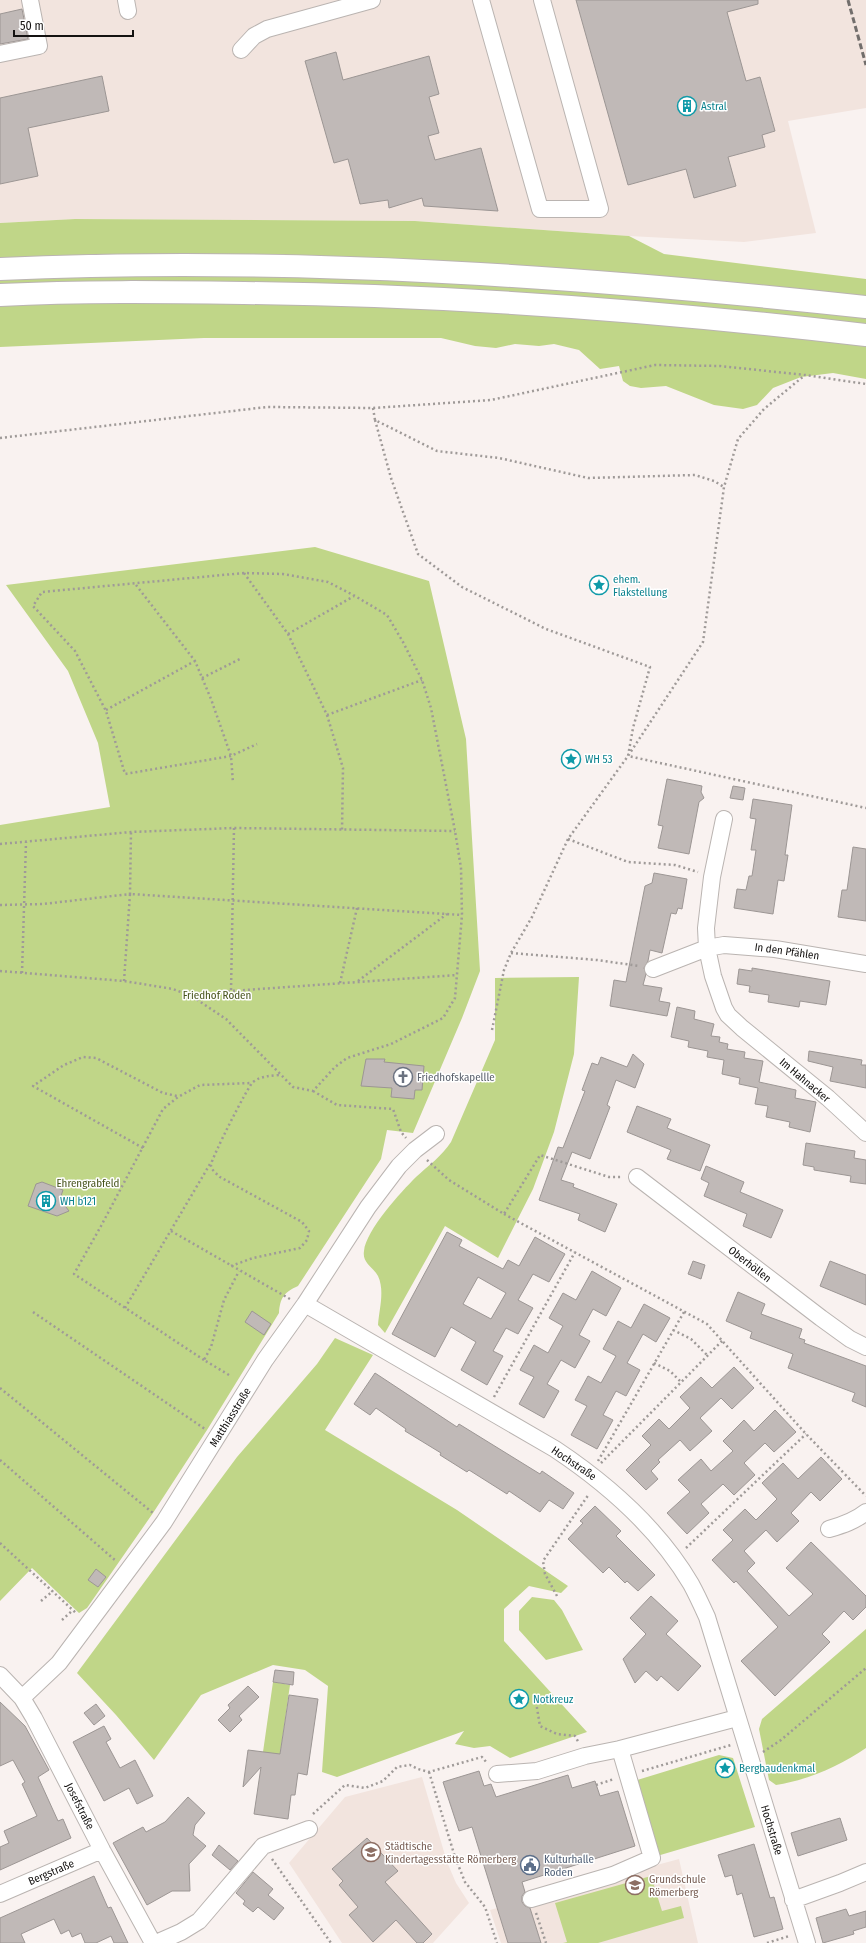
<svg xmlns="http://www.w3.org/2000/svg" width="866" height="1943" viewBox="0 0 866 1943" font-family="'Fira Sans Condensed',sans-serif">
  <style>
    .built { fill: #f2e4de }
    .green { fill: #c0d688 }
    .building { fill: #c0b9b7; stroke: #9c9694; fill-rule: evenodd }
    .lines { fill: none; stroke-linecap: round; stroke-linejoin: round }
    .minor-casing { stroke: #bab4b1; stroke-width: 18 }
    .highway-casing { stroke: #bab4b1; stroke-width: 24 }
    .path { stroke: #9f9a98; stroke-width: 2.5; stroke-dasharray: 2 3; stroke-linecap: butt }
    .minor { stroke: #fff; stroke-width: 16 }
    .highway { stroke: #fff; stroke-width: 22 }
    .rail { stroke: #726e6c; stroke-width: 3; stroke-dasharray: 6 3; stroke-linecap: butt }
    .labels { text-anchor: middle; stroke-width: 3; stroke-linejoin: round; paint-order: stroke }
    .culture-label { font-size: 11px; fill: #0d838f; stroke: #fff; text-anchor: start }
    .street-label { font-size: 11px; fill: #141211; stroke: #fff }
    .park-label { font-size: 11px; fill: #48551d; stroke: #fff }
    .worship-label { font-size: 11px; fill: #5b616d; stroke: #fff; text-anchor: start }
    .education-label { font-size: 11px; fill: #785e54; stroke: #fff; text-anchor: start }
    .service-label { font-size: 11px; fill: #4e5e75; stroke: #fff; text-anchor: start }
  </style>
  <rect width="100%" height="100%" fill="#f9f2f0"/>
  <path class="built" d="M0,0H866V108L788,121L816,233L744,242L629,236L415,221L75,219L0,223Z
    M422,1777L447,1862L456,1883L469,1903L433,1943H342L289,1863L345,1797Z
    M679,1859L698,1943H501L490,1910Z"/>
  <path class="green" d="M75,219L415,221L629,236L664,254L866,279V379L833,373L801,377L773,388L757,405L743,409L714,405L666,386L641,388L630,386L623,381L619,366L600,369L579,350L554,344L539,346L515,344L496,348L475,346L441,338H204L0,347V223Z
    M315,547L429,581L466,739L480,971L462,1018L413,1133L387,1130L381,1159L298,1286C284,1292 280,1298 279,1313L207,1430L153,1513L87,1608L79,1613L32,1568L0,1601V825L110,807L98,743L68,671L6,585Z
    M579,977L574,1054L554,1132L533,1189L498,1258L445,1226L385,1333L378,1325C379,1310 385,1291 378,1276C373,1267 362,1263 364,1251C366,1230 401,1192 416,1177C428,1166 442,1156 451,1142L495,1040V978Z
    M335,1338L373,1355L325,1430L457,1510L568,1586L561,1593L529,1586L504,1609V1641L587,1732L510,1758L490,1746L474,1748L455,1744L464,1731L337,1777L322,1772L328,1686L305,1670L273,1665L201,1695L154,1760L116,1715L77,1673L237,1457L317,1364Z
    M532,1597L554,1600L562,1610L583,1650L546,1660L519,1630V1611Z
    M866,1629V1748C840,1766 808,1780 776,1785L769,1780L759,1729L762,1719Z
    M273,1682L290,1685L278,1768L261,1766Z
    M719,1755L733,1758L755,1827L657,1856L634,1781Z
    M651,1876L662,1911L681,1906L684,1918L598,1943H563L567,1942L555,1903Z"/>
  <path class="building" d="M576,0H758V4L727,12L746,81L760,77L775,131L762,135L765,147L728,157L736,186L694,198L686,169L628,185Z
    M22,9L28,39L0,44V14Z
    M336,52L343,80L429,56L439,94L429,97L439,133L428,136L435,160L481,148L498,211L424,206L422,198L389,208L388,200L360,204L348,159L334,163L305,61Z
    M102,76L109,111L28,128L38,176L0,184V98Z
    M667,779L702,786L701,792L704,798L699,802L689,854L658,848L663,826L658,825Z
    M733,786L745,788L743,800L730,798Z
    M753,799L792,805L785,855H788L784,881L778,880L773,914L734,908L737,889L746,890L749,876H752L756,850H751L756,819L750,818Z
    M853,847L866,849V921L838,917L842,890H847Z
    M654,873L687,879L682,909L678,908L676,914L671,913L662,953L650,950L648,961L644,968L646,974L643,985L662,988L659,1001L670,1003L667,1016L610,1006L614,980L626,982L645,886L652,883Z
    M752,968L830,981L826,1005L800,1001L799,1007L768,1002L769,995L749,992L750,986L737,984L739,969L752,971Z
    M677,1007L695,1011L694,1019L714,1024L711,1036L720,1037L719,1042L728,1044L727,1049L745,1052L744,1058L763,1061L759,1082L796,1090L795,1098L816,1102L810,1132L789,1127L790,1122L766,1117L768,1106L755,1104L758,1088L739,1084L740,1078L722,1074L724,1060L707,1057L708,1051L688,1047L689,1041L671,1037Z
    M809,1051L862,1060L861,1065H866V1088L830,1081L833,1067L808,1061Z
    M633,1054L644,1064L635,1088L616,1080L607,1105L610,1107L590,1159L572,1152L561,1180L574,1184L573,1187L617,1204L605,1232L578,1220L580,1214L539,1200L558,1147L563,1148L585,1091L582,1090L592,1063L598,1065L601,1057L627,1067Z
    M366,1059H385L384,1062L424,1066L422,1090H415L414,1099L391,1097L392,1088L361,1086Z
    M637,1106L671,1119L667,1128L710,1145L700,1171L667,1159L671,1150L627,1132Z
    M806,1143L855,1151L854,1158L866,1160V1184L850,1182L851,1176L814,1170V1167L803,1165Z
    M706,1166L744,1182L740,1192L783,1210L771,1238L743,1226L747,1214L704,1196L709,1183L701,1179Z
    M42,1182L63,1190L60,1199L69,1211L57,1216L28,1206L36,1184Z
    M447,1232L462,1240L459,1246L503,1269L508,1260L519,1266L535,1237L565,1254L549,1282L533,1274L518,1300L533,1308L518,1334L506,1328L493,1351L503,1356L487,1385L461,1370L476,1342L451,1327L435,1357L392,1334ZM478,1277L506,1293L491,1319L463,1304Z
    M693,1261L705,1265L701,1279L688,1274Z
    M830,1261L866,1275V1305L820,1286Z
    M592,1271L621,1288L606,1316L593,1309L579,1335L590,1341L575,1368L561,1360L547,1384L559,1391L544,1418L519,1404L534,1377L520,1370L534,1345L548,1353L563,1326L549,1318L563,1293L576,1300Z
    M738,1292L765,1304L761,1314L802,1329L799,1338L805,1340L804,1343L866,1366V1407L852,1401L855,1393L788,1368L793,1354L750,1338L752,1332L726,1321Z
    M644,1304L670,1318L656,1342L643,1334L627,1363L640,1370L626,1396L616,1391L603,1415L613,1420L597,1449L571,1435L587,1406L575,1400L588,1376L601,1383L616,1356L603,1349L618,1321L631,1328Z
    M252,1311L271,1324L264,1335L245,1322Z
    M734,1367L754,1388L732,1409L721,1398L700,1418L712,1431L690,1451L680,1440L658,1460L660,1462L651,1471L658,1479L646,1490L626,1470L651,1445L642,1436L659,1419L669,1429L690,1408L680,1397L701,1377L712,1388Z
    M375,1373L457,1427L459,1424L540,1474L542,1471L574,1493L563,1509L549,1500L540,1512L509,1491L507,1494L469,1470L467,1472L440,1455L441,1453L405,1431L406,1429L376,1408L370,1415L354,1404Z
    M775,1410L796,1432L774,1452L765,1443L744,1463L755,1475L734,1495L723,1484L701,1504L709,1513L687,1534L667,1513L690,1492L678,1480L701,1459L711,1471L733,1451L723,1441L744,1420L754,1431Z
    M821,1457L842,1479L820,1501L811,1492L791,1513L799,1521L777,1542L766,1530L744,1551L755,1563L747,1571L789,1616L813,1594L786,1568L811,1542L866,1596V1607L853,1620L844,1611L822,1634L830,1642L775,1696L741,1661L778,1627L736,1581L734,1583L712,1560L733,1540L723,1530L745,1509L756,1520L777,1499L762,1483L783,1463L798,1479Z
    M595,1506L621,1531L616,1536L655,1575L638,1591L627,1581L625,1583L609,1567L603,1573L568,1539L583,1523L580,1521Z
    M96,1569L106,1577L98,1587L88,1580Z
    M651,1596L678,1621L666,1634L701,1666L678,1691L661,1676L657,1681L646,1671L635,1683L623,1659L646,1634L630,1618Z
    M275,1670L294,1672L293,1685L273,1682Z
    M248,1686L259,1697L239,1716L242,1720L230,1732L218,1720L230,1708L228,1705Z
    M289,1695L318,1699L307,1775L298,1773L295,1795H291L288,1819L254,1814L261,1767L243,1787L248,1750L280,1754Z
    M0,1702L25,1726L49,1770L38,1777L58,1821L63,1819L71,1838L0,1870V1847L9,1843L4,1831L37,1816L22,1784L25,1782L13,1760L0,1766Z
    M96,1704L105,1716L94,1725L84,1713Z
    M104,1726L111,1739L106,1742L120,1768L135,1760L153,1796L137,1804L129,1788L104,1801L73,1742Z
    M479,1771L484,1786L491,1784L496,1797L568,1775L572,1788L595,1781L600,1796L618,1791L635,1846L522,1882L525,1892L522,1896V1902L525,1906L530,1908L541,1943H508L472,1827L459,1831L443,1782Z
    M188,1797L205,1813L195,1825L193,1835L206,1846L189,1864L190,1891H172L147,1905L113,1843L143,1827L146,1832L165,1822Z
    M840,1818L847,1840L798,1856L791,1833Z
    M367,1838L398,1871L385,1882L432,1934L423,1943H417L396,1920L373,1942L349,1915L358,1907L339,1885L343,1881L332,1869Z
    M754,1844L770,1898L774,1897L783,1929L754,1937L742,1893L737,1895L732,1875L725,1877L718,1855Z
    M219,1845L238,1861L230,1870L212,1855Z
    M253,1872L273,1889L268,1895L284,1908L274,1920L258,1907L253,1912L243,1904L245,1901L236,1893Z
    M94,1876L108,1908L111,1907L128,1943H114L111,1936L96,1943H85L81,1933L72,1937L69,1930L61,1934L54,1919L21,1934L25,1943H0V1918Z
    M846,1909L849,1916L866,1911V1927L853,1931L854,1934L823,1943L816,1918Z"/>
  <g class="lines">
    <g class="minor-casing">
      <path id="minor" d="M126,0L128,11
        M481,0L540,209H600L542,0
        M241,50L254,36L267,29L372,0
        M0,54L39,46L30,0
        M724,819L712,877L706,928L707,948L713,976L724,1008L728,1015L742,1028L828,1098L866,1133
        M653,969L707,948L724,945L775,949L866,964
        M637,1177L821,1318L850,1339L866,1347
        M305,1304L555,1449C609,1485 658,1528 691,1584C697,1595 702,1606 707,1617L807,1943
        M829,1529C843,1525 855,1521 866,1512
        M0,1675L22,1698L34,1718L102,1850L153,1943
        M22,1698L59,1663L164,1522L265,1360L305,1304L368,1207L399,1166L415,1150L436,1134
        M497,1774L537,1771L585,1756L620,1749L737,1718
        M0,1894L102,1850
        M531,1899L613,1875L652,1858L620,1749
        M793,1900L840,1883L866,1872
        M156,1943L181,1932L199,1921L263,1846L309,1829"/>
    </g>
    <g class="highway-casing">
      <path id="highway" d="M0,269C289,256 578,276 866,307
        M0,295C81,291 163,292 244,293C452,295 659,311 866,335"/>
    </g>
    <path class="path" d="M373,408L375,420L437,451L499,458L588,478L695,475L714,481L724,487
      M375,420L391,478L418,554L462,587L546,629L650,667L633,728L628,756L866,808
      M0,438L267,407L373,408L491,400L655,365L720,366L805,375L866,384
      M244,573L288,634L327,715L343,768L342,831
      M136,585L195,661L211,699L231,756L233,783
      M288,634L354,596
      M202,678L242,658
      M106,710L195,661
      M327,715L422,680
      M234,828L231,991L457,975
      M568,839L628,862L675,865L698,872
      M0,844L131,832L234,828L455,831
      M0,905L43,904L130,894L131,832
      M511,953L597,960L639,966
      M0,971L124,981L173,989L193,997L226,1019L293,1087L313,1091L335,1067L347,1058L391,1044L443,1018L455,998L462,915L461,868L455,831L431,708L422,680L403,642L387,615L355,596L328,582L283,574L244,573L42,592L33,606L75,651L106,711L125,774L231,756L257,744
      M22,973L26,842
      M124,981L130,894L462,915
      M358,981L447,914
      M340,983L357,908
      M193,997L231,991
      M492,1030L504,970L511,953L532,917L568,839L628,756L703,642L724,487L738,439L764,409L805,375
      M313,1091L337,1105L393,1109L401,1132L406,1138
      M143,1148L33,1086L64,1065L83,1057L96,1058L163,1093L177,1096
      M427,1160L449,1180L504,1214L540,1155L609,1177H622
      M504,1214L707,1324L806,1434L866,1496
      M171,1231L290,1299
      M231,1266L253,1258L300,1248L307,1240L309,1231L302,1222L220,1177C217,1174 211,1170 211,1165C211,1159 248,1086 253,1082C261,1076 269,1076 279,1075
      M125,1308L210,1164
      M33,1312L205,1429
      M673,1330L691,1339L708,1356
      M204,1360L74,1274L101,1226L163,1109L178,1097L200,1085L252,1083
      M654,1363L670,1371L681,1382
      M229,1375L204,1360L211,1347L224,1300L239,1271
      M0,1388L153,1513
      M494,1397L575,1252
      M0,1460L116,1561
      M598,1461L684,1312
      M601,1463L722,1341
      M0,1543L76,1613
      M686,1548L806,1434
      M557,1596L545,1574L543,1561L589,1494
      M41,1601L53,1591
      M62,1620L73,1610
      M536,1702L540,1726L557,1734L575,1736L579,1743
      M763,1752L781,1740L866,1668
      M642,1771L731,1745
      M429,1772L455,1857L465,1882L485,1907L497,1943
      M596,1785L614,1779
      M313,1814L345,1785L365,1788L383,1781L397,1767L410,1765L418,1769L429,1772L482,1757L487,1763
      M272,1859L331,1943
      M536,1913L546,1943
      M767,1943L789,1936"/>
    <use href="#minor" class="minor"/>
    <use href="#highway" class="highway"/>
    <path class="rail" d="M848,0L866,65"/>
  </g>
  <defs>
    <g id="building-ring" transform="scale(1)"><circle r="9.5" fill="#fff" stroke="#0f9aa8" stroke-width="1.5"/><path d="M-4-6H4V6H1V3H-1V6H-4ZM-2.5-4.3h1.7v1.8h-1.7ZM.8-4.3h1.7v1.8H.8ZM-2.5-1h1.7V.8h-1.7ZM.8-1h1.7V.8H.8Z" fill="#0f9aa8"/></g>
    <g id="sight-ring" transform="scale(1)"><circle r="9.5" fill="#fff" stroke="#0f9aa8" stroke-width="1.5"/><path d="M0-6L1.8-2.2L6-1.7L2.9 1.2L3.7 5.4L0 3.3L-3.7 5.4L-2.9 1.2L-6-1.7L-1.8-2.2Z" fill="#0f9aa8"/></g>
    <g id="church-ring" transform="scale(1)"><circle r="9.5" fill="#fff" stroke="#6b7280" stroke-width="1.5"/><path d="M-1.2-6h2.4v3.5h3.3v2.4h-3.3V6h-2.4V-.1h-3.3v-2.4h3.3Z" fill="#6b7280"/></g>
    <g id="school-ring" transform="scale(1)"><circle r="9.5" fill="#fff" stroke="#8d6e63" stroke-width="1.5"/><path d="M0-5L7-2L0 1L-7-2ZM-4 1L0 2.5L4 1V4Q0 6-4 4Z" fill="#8d6e63"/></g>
    <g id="civic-ring" transform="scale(1)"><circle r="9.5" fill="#fff" stroke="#5c6f8a" stroke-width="1.5"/><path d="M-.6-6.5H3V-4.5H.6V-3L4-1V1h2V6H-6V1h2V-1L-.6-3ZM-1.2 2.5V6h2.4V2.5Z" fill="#5c6f8a"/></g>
  </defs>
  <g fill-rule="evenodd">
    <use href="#building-ring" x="687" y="106"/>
    <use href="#sight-ring" x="599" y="585"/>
    <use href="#sight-ring" x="571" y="759"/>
    <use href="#church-ring" x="403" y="1077"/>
    <use href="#building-ring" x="46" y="1201"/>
    <use href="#sight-ring" x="519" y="1699"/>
    <use href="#sight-ring" x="725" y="1768"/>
    <use href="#school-ring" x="371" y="1852"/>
    <use href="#civic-ring" x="530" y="1865"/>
    <use href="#school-ring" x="635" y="1885"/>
  </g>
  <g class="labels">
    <g class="culture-label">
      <text x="701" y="110">Astral</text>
      <text x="613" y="583">ehem.<tspan x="613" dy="13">Flakstellung</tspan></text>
      <text x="585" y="763">WH 53</text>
      <text x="60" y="1205">WH b121</text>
      <text x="533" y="1703">Notkreuz</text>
      <text x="739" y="1772">Bergbaudenkmal</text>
    </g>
    <g class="street-label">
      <text transform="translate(787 951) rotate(8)" y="4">In den Pfählen</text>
      <text transform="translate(805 1080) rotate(40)" y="4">Im Hahnacker</text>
      <text transform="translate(750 1264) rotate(38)" y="4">Oberhöllen</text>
      <text transform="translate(230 1417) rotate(-58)" y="4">Matthiasstraße</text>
      <text transform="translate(574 1463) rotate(34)" y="4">Hochstraße</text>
      <text transform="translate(80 1806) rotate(63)" y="4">Josefstraße</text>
      <text transform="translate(772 1830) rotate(73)" y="4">Hochstraße</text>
      <text transform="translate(51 1872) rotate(-23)" y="4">Bergstraße</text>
    </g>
    <g class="park-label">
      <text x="217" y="999">Friedhof Roden</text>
      <text x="88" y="1187">Ehrengrabfeld</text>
    </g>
    <g class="worship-label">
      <text x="417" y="1081">Friedhofskapellle</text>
    </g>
    <g class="education-label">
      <text x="385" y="1850">Städtische<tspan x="385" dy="13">Kindertagesstätte Römerberg</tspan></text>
      <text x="649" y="1883">Grundschule<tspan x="649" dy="13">Römerberg</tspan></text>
    </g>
    <g class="service-label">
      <text x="544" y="1863">Kulturhalle<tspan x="544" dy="13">Roden</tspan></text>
    </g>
  </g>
  <path d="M14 30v6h119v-6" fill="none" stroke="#141211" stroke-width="2"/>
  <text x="20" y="30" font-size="12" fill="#141211" stroke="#ffffff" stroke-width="3" paint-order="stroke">50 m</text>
</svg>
